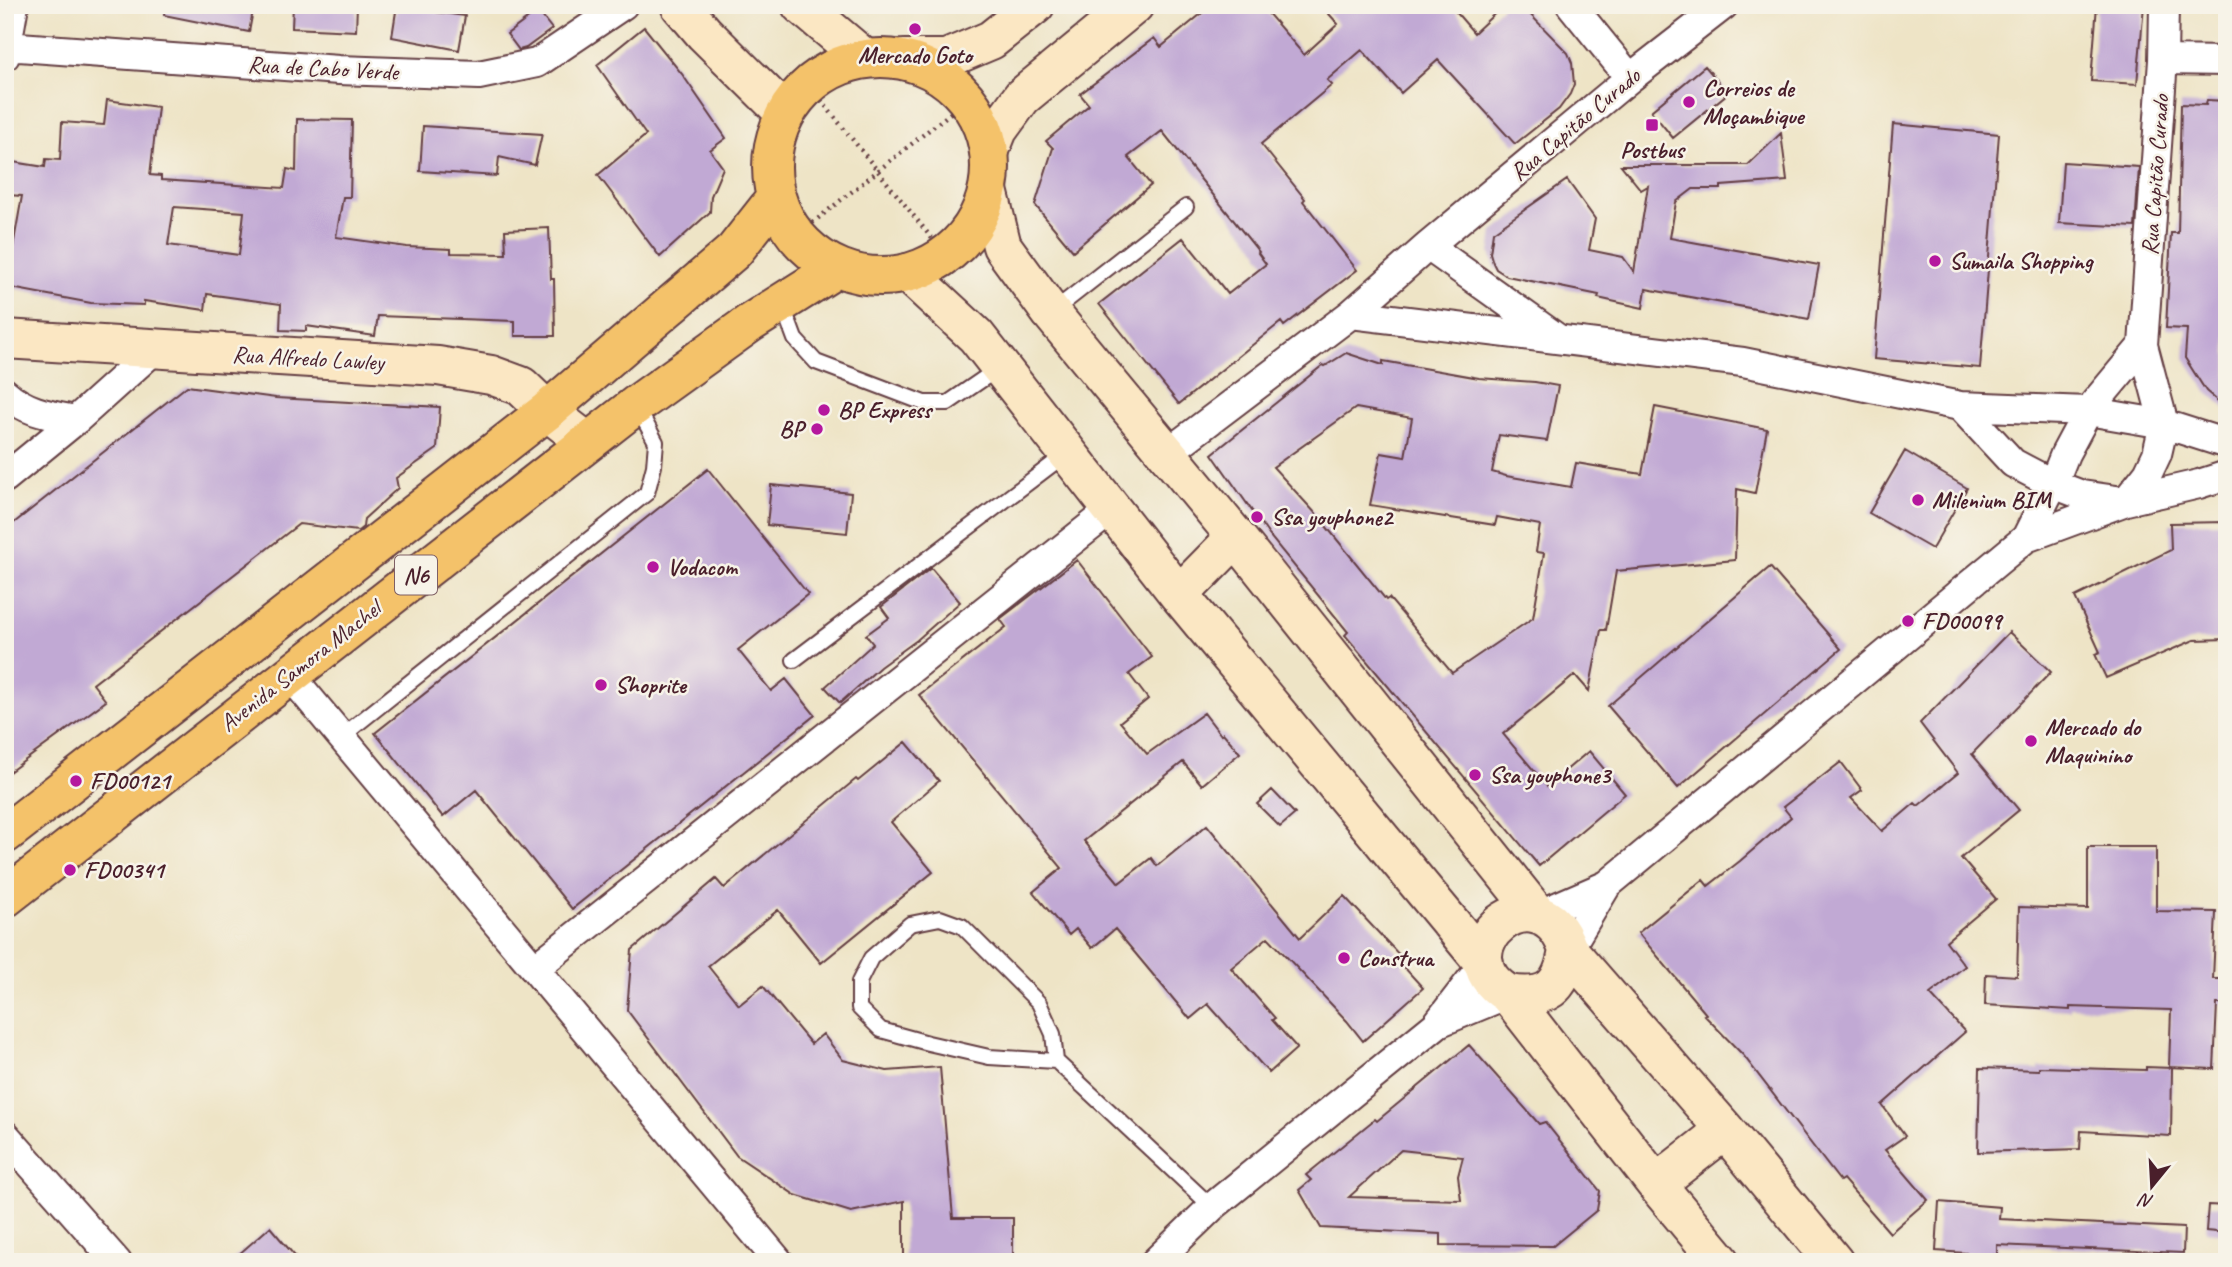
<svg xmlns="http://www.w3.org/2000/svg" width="2232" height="1267" viewBox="0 0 2232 1267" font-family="Caveat,sans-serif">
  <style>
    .building { fill: #c1a9d4; fill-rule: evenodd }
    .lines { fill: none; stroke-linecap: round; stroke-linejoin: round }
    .lane-casing { stroke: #633d42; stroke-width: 18 }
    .street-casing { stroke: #633d42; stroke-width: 32 }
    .secondary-casing { stroke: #633d42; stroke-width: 42 }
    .highway-casing { stroke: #633d42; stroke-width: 42 }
    .path { stroke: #633d42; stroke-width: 4.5; stroke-dasharray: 2 5; stroke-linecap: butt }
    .lane { stroke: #fff; stroke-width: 14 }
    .street { stroke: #fff; stroke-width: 28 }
    .secondary { stroke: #fbe7c3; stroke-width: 38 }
    .highway { stroke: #f4c26a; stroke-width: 38 }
    .poi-dot { fill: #b5179e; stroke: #f7f3e8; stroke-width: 2.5 }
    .labels { text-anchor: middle; stroke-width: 5; stroke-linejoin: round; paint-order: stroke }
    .shield { fill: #f7f3e8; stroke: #7e5f64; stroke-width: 2 }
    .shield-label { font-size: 23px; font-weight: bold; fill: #4a1f2b }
    .poi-label { font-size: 24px; font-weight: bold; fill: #4a1f2b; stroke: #f7f3e8; text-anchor: start }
    .street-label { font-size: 24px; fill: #4a1f2b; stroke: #f7f3e8 }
  </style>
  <rect width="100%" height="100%" fill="#f7f3e8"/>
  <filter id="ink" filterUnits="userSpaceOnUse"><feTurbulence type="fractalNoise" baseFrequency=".0143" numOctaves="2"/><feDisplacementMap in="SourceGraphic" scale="14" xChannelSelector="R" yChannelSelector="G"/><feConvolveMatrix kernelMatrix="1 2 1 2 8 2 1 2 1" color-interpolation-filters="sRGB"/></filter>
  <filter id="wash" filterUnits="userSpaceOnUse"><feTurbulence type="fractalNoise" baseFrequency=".00686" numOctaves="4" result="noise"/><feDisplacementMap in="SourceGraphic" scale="28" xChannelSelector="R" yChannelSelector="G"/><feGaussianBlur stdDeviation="1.57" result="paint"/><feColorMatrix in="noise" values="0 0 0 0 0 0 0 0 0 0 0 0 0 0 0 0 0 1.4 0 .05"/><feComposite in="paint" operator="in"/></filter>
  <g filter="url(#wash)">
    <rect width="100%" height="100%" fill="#eee4c6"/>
    <g id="blocks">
      <path class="building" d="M165,5H254L249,32L164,15Z
        M293,5H357L356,31L292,28Z
        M397,5H436L435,12L465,16L459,50L392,37Z
        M1212,5H1261L1304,55L1338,24L1321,5H1450L1474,33L1504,5H1521L1568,53L1572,63L1574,84L1570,94L1559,109L1515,144L1438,60L1401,93L1362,50L1327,80L1332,85L1261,144L1305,199L1303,201L1357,270L1284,326L1281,322L1179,404L1099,304L1183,238L1228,294L1266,264L1258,253L1259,252L1162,131L1128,157L1151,185L1073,251L1035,205L1053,148L1046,141L1089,105L1080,94L1154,38L1161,47Z
        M2097,5H2144L2137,84L2091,81Z
        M538,11L552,29L526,48L519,50L507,34Z
        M644,27L682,74L726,138L710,150L723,168L711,196L710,212L660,257L598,175L646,135L597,65Z
        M1705,66L1728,93L1673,138L1651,111Z
        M107,100L158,107L150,175L161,176V180L284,188L287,169L296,171L297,119L352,120L350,197H343L336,237L407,247L451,249V253L506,254L505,230L549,228L551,279H554L555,336H515V321L378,316L375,336L306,326V331L280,330L281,304L207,294L205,310L144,301V305L91,303L6,287L22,196L8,195L13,162L45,167L46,159L60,160L62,122L104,125ZM174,207L244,212L239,255L168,245Z
        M2207,100L2227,101V222L2223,264H2227V409L2206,391L2185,358L2187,329L2166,328L2171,233H2178L2181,104L2206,105Z
        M1893,124L1999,134L1980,368L1874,359Z
        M423,126L542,134L535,165L499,157L497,176L420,171Z
        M1781,133L1787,181L1721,186V189H1693L1676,202L1670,238L1819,265L1809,319L1646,289L1643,308L1598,298L1599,295L1507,276L1496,269L1493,263L1490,253L1493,232L1567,180L1595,219L1589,250L1623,257L1634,272L1648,186L1641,190L1621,165H1748Z
        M2063,162L2139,167L2135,227L2059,223Z
        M1346,353L1383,365V361L1479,378L1535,382L1558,386L1547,441L1499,435L1492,472L1506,476L1571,487L1576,463L1642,474L1655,407L1767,429L1755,493L1737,489L1735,560L1616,571L1606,630H1601L1589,691L1575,675L1503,734L1547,786L1589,751L1625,794L1539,866L1345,635L1348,632L1269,535L1212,454L1323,365L1325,366ZM1356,408L1412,418L1405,457L1381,453L1370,505L1495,525L1497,517L1540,525L1536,552L1544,553L1533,618L1452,673L1389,598L1386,600L1317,515L1273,467Z
        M187,386L276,398L440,407L437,449L396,478L398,488L364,519L363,527L358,531L299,524L93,684L106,701L5,775V530Z
        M1905,451L1967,488L1932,549L1869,513Z
        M708,469L808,594L738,650L771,691L786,679L815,715L572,909L476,790L443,817L375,733Z
        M771,485L851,493L847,533L767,525Z
        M2227,522V639L2194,640L2106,678L2095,654L2100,652L2075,597L2171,550L2170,523Z
        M1077,560L1152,657L1129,674L1148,699L1120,722L1147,754L1204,713L1221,735L1223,733L1240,753L1202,785L1183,762L1084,841L1119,883L1151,858L1157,866L1207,825L1300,938L1344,896L1406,962L1402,965L1423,988L1363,1041L1347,1021L1268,937L1231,968L1275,1018L1272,1020L1297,1048L1269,1073L1208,1004L1190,1019L1115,929L1092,948L1076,929L1069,935L1033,892L1062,868L919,695L1006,627L1000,619Z
        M1770,567L1841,649L1678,788L1608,706Z
        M931,568L960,602L917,640L880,667L840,703L825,687L873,644L866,635L889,618L881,607Z
        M2009,632L2051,672L1972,754L2019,810L1961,858L1996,899L1946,941L1965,966L1930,994L1965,1032L1882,1105L1905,1136L1885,1150L1928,1200L1890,1233L1843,1179L1840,1181L1743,1055L1704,1015L1706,1014L1638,933L1703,880L1708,886L1740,861L1791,817L1783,807L1841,762L1862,790L1851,798L1882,831L1915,803L1918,806L1958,773L1920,723Z
        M906,742L939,781L891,822L933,872L821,963L778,910L708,966L739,1005L763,986L811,1044L823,1034L843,1060L887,1071L940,1067L953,1218H1013V1262H904V1201L851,1212L795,1195L737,1156L627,1010L632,950L716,879L724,888L856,779L858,781Z
        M1272,790L1295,814L1280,827L1257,804Z
        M2088,847H2156V911L2216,912L2213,979H2227V1004H2217L2214,1069L2169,1067L2171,1010L2070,1007V1010L1985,1005L1986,974L2017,976L2019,907L2088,909Z
        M1469,1045L1539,1124L1545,1122L1600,1191L1597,1210L1553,1246L1441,1245V1234L1321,1228L1299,1190L1311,1180L1306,1175L1375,1119L1377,1121ZM1401,1150L1463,1157L1458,1176L1461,1200L1349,1197Z
        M2039,1067L2146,1070V1067L2172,1068L2171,1136L2081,1131L2080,1149L1978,1152L1980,1068L2039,1070Z
        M1939,1202L2000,1207L1999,1219L2184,1228L2183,1253L1997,1245V1255L1936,1251Z
        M2208,1205L2227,1206V1233L2206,1231Z
        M270,1227L300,1262H230Z"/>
    </g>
  </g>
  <g filter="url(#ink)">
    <use href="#blocks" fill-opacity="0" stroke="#633d42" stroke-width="2"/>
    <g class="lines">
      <g class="lane-casing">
        <path id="lane" d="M782,304L795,339L816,362L924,403H948L999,368
          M1052,312L1186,207
          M794,660L1066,454
          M341,737L647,493L654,466L656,442L636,405
          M1056,1061L1053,1034L1039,1003L962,926L940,918L910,924L871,958L859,982V1008L881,1030L928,1043L989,1057L1056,1061L1212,1207"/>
      </g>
      <g class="street-casing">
        <path id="street" d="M1571,5L1630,78
          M5,46L339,70L479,75L537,63L623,5
          M5,56L14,5
          M2163,60L2227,61
          M1428,246L1557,338
          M1351,314L1743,362L1960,406L2088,411L2164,424L2227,444
          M5,393C26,412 49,415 76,420
          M1960,406L2013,463L2053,484L2082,495L2123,501
          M1166,454L1351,314L1428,246L1630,78L1724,5
          M5,478L76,420L155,349
          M2126,501L2148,473L2157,454L2164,424L2143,345L2163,60L2164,5
          M2026,538L2053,484L2065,454L2088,411L2143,345
          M289,674L779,1262
          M1538,915L1607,885L2026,538L2126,501L2199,484L2227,475
          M1568,950L1607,885
          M535,968L1111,510
          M1438,1023L1508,994
          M5,1135L117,1262
          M1155,1262L1212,1207L1436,1025L1484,963"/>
      </g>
      <g class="secondary-casing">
        <path id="secondary" d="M680,5L704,33L784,112
          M801,5L864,58
          M904,59H946L991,40L1035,5
          M990,150L998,130L1022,97L1134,5
          M988,190L1002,246L1051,313L1236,537L1538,915
          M908,273L976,336L1179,595L1484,963
          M5,339L438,366L491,375L521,386L547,411L587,442
          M1179,595L1236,537
          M1508,994C1547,1000 1562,989 1568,950
          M1656,1184L1725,1130
          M1721,1262L1656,1184L1508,994C1436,951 1539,864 1568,950L1725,1130L1834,1262"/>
      </g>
      <g class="highway-casing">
        <path id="highway" d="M772 167a109 109 0 1 1 218 0a109 109 0 1 1-218 0Z
          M5,834L547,411L734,251L775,199
          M5,898L636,405L750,323L837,268"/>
      </g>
      <path class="path" d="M808,84L946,256
        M796,236L968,99"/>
      <use href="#lane" class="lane"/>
      <use href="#street" class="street"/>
      <use href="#secondary" class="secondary"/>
      <use href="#highway" class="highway"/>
    </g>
  </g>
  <g class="poi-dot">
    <circle cx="915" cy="29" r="7"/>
    <circle cx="1689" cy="102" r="7"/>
    <rect x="1645" y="118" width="14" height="14" rx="3.5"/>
    <circle cx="1935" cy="261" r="7"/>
    <circle cx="824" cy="410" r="7"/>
    <circle cx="817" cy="429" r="7"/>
    <circle cx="1918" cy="500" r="7"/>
    <circle cx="1257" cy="517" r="7"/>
    <circle cx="653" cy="567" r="7"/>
    <circle cx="1908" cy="621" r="7"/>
    <circle cx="601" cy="685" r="7"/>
    <circle cx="2031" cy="741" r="7"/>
    <circle cx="1475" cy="775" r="7"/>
    <circle cx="76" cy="781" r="7"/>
    <circle cx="70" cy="870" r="7"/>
    <circle cx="1344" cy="958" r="7"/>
  </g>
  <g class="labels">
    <rect class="shield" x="395" y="555.5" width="42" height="39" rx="5"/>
    <g class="shield-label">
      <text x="416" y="583">N6</text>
    </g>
    <g class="poi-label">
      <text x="915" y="63" text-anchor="middle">Mercado Goto</text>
      <text x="1703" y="96">Correios de<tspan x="1703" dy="28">Moçambique</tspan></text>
      <text x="1652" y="158" text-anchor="middle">Postbus</text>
      <text x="1949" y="269">Sumaila Shopping</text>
      <text x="838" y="418">BP Express</text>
      <text x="803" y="437" text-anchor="end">BP</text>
      <text x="1932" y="508">Milenium BIM</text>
      <text x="1271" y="525">Ssa youphone2</text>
      <text x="667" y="575">Vodacom</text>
      <text x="1922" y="629">FD00099</text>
      <text x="615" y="693">Shoprite</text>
      <text x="2045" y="735">Mercado do<tspan x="2045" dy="28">Maquinino</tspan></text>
      <text x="1489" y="783">Ssa youphone3</text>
      <text x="90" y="789">FD00121</text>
      <text x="84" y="878">FD00341</text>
      <text x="1358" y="966">Construa</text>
    </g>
    <g class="street-label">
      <text transform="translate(323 68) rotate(3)" y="8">Rua de Cabo Verde</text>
      <text transform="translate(1575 124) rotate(-40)" y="8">Rua Capitão Curado</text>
      <text transform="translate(2155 175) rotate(-86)" y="8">Rua Capitão Curado</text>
      <text transform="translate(308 358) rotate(3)" y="8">Rua Alfredo Lawley</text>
      <text transform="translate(300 666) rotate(-38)" y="8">Avenida Samora Machel</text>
    </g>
  </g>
  <rect width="2232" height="1267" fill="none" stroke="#f7f3e8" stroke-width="28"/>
  <g transform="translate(2152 1186) rotate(198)" stroke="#f7f3e8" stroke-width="5" paint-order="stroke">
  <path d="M0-5L12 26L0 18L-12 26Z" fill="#4a1f2b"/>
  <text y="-10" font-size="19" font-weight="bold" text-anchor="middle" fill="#4a1f2b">N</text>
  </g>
</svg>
